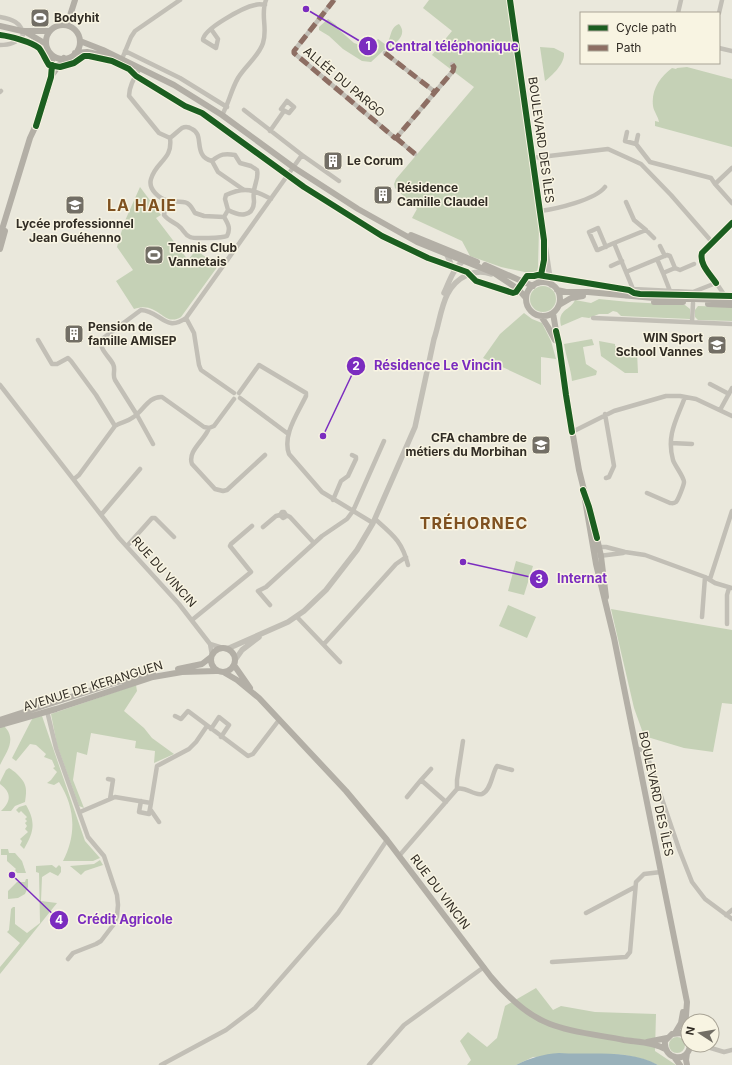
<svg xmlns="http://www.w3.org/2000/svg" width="732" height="1065" viewBox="0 0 732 1065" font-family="Inter,sans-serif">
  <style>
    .green { fill: #c5d1b6 }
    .water { fill: #99b1ba }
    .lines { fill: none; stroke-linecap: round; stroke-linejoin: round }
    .minor { stroke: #c2bfb6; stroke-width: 4.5 }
    .tertiary { stroke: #c2bfb6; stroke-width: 5.5 }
    .secondary { stroke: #b3afa6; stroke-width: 6 }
    .quiet { stroke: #8d6e63; stroke-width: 5; stroke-dasharray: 10 5; stroke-linecap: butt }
    .cycleway-casing { stroke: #f8f4e2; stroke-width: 8 }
    .cycleway { stroke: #1b5e20; stroke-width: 6 }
    .labels { text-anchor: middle; stroke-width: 3; stroke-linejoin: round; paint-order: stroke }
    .poi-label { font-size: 12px; font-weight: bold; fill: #322d25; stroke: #f8f4e2; text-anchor: start }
    .street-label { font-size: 12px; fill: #322d25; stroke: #f8f4e2 }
    .district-label { font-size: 16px; font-weight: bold; letter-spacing: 1px; fill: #7f5120; stroke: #f8f4e2 }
    .leader { fill: none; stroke: #7b2cbf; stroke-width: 1.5 }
    .callout-dot { fill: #7b2cbf; stroke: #f8f4e2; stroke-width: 1.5 }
    .mark-label { font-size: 12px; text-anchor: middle; font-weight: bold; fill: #fff }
    .callout-label { font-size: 13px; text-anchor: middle; font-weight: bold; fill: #7b2cbf; stroke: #f8f4e2; stroke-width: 3; stroke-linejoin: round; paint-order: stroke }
  </style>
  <rect width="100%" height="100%" fill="#eae8dc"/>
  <path class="green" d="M429,0H507L539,228L538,267L537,272L534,274L501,267L470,256L462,241L412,218L417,209L395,188L394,184L396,179L474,87L432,55L452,31L423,8Z
    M328,19L336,25L338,29L354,43L360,45L363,49L367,50L378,39L386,45C392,38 389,28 399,24C408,35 396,42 388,50H384L371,62L362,61L343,49L329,36L319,30V27Z
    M540,47L554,48L564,53C565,63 553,75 545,81Z
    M687,67L732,79V147L655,126V121L659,122C658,116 654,112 653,106C651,90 660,77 672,68L676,69L677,68Z
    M140,187L161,215L156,218L188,260L196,250L218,266L181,317C163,328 159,300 134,309L116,281L133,270L117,247L124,223Z
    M530 299a13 13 0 1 1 26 0a13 13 0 1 1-26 0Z
    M599,299L629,302L685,305L690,309V319L621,316L617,312L613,311L608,314H599L589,318L582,317L561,326C557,309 570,311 575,300L591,303Z
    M698,306L732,307V321L698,320L695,317V310Z
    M524,313L532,319L542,323L551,341L556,359L541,357V385L483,358L500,334Z
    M592,339L594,345L583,347L586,364L597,371L596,375L572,381C571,369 566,357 564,344Z
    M599,341L615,344V346L620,349L637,352L638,373H625L601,356Z
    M516,561L533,566L524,595L508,591Z
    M508,605L536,617L527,638L499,626Z
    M611,609L732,630V704L722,703L713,752L684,748L644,736L634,708Z
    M136,685L137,691L124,711L144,728L152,738L174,754L154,763L155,751L135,748L136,741L91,733L87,755L77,752L73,780L84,808L79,806L57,745L51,714Z
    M42,716L85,841L100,858L93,861H63C77,834 75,807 59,782L54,785L47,783L51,780L57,772L53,768L55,767L52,760L44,757L46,754L36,745L30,744L16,761L12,758L31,721L33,718Z
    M4,726C17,739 7,751 0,765V727Z
    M9,768C12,770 14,771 17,774C27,784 27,788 25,802L15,806L11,811H1C11,801 12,793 0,784V782L6,770Z
    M26,805C36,822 34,832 24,849L20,845L22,841L20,839L28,832L25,829L27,826L25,823L27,821L25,819L27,817L21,811L19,813L16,810L19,807Z
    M1,849H8L9,853H15L22,861L26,873H17L15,870L16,869L7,861V855H1Z
    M100,860L103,865L85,871L81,875L70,866L94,864Z
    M52,865L56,868L59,865L61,867V872L58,876L50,872L42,877L41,901L57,903L0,974V967L20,943L7,932L9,930L11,909L13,907H15V924L27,933L40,923L39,873L36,872V866Z
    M26,879H28V887L25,894L18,898L8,899V891L17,882H25Z
    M536,988L553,1010L561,1006L595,1012L656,1014L655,1051L676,1065H658L643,1059L625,1055L609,1054L533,1057L516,1065H467L471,1060L460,1041L468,1032L487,1047L497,1038L505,1006Z
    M669 1045a8 8 0 1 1 16 0a8 8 0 1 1-16 0Z"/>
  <path class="water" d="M559,1053C589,1055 631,1049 658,1065H516C530,1058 543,1054 559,1053Z"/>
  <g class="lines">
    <path class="minor" d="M334,0L294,51V53L395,138L397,137L453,71L454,67L452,64
      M678,13L681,0
      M719,13L722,0
      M0,17C11,19 22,22 23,35C16,43 10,45 0,45
      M211,29L218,39L216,48L203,40C203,29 244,7 255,5C258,4 261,4 265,5
      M719,48L732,51
      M125,51L180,78L227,107
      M385,53L435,92
      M122,59L131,37L135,31L180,0
      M140,68C135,77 129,86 129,96L159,133L170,138C173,160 156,161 151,179C148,189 159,199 169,201C174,202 182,201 187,203C191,205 193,210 195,213L204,216L224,217L228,210L225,199L226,195C245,186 254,190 271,199
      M0,92L1,91
      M287,101L294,107L289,113L281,109Z
      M244,110L302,155
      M222,115C229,103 231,90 238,78C245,66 259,56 263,43C268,28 260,15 266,0
      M270,131L284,111
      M627,132L625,141L636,144
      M638,135L636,144L650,162L711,178L715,184L732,203
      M170,138C174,135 178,131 182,128C186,126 189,127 192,129C202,134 197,145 202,154C204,158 208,160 212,161L218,172L244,190
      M396,138L415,154
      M532,158L608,149L641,164L671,195L712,242
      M212,161C220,154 225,153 235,155L240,163L251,166L257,170C259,179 254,184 254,192C253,195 254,199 254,202C253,218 239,216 228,210
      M715,184L732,168
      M167,200L164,215C169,222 176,222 181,228C184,231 185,235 190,237C194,239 223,238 227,236C231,228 228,224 224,217
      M626,202L634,220L646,230
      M540,211C556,209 595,200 605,187
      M614,243L646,230L654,238
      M660,246L665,256
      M606,247L598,228L589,232L597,250H598L614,243L633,289L636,291L639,297
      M611,266L622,261
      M675,268L680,270L694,264
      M626,272L667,255L670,256L675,268L663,273L657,259
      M663,273L670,291
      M626,296L633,289L693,292L716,283
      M726,301L725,296L703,263L701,256L703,251L732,223
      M186,318L194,333L199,365L201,370L234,393
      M593,318L732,324
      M692,322L693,303
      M38,340L52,364H57L68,358L71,361L96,395L115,426L79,475L74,479
      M710,384L729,394
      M0,385L119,538L179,604L210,644L212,655
      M239,393L259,365L306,393V396C298,413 282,435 289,454L322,492L373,523
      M240,398L287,433
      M720,410L732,388
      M605,414L614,466L609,477L606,478
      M115,426C121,422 127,422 132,418C143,412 148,396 162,397L204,427L209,428L214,426L234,399
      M209,428C205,440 187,451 192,464L215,489L223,491L227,490L265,455
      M572,432L614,411L666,396H680L696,399L732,416
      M671,443L692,444
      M153,444L137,415L115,380C112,375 116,369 113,364C109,356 98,349 102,339L141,310C161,311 165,333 186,318L302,155L339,181
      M647,493L670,503C672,503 673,504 676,502C678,500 684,485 684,482C684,477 675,466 673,460C666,435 677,419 685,397
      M333,500L341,481L348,476L356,459V457L352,455
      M101,515L140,469
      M286,515L290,517L314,543
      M375,519C393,535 402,541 408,565
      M263,527L276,516L280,515L282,512H284L286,515L285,517L283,518L280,515
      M127,546L152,518H155L174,537
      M597,547H606L625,552L645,555L705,577L715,583L732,588
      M599,556L623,553
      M710,579L732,511
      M270,605L258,591L266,587L322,536L347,519L353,511L384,441
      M297,617L340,662
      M702,617L705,577
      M192,620L251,572L230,546L231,544L252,526
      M727,624V595L729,588
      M210,644L223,648
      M324,644L396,564L406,557
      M47,711L56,748L88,837L104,856L117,895L118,905L117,916L114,924L101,941L96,944L73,953L68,959
      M175,716L181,719L188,711L248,756L253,754L279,720
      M211,729L219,717L229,725L221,737
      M636,748L644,751L648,758L679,849L692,882L705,899L732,919
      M108,779L113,780L110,799
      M421,780L431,769
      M457,789V780L463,741
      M407,797L421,780L446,802
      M141,801L139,812L149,814L151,803
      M150,809L159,822
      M80,812L115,797L151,803L157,766L189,749L196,742L207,726
      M399,856L457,789C466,786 473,796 482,794C491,791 492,773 497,766L512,770
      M586,913L635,887
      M726,915L732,910
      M552,962L626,957L630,952L636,882L644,874L661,872
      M701,1045L724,1052L732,1050
      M689,1049L702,1045
      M161,1065L226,1030L255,1008L338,913L387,840
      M369,1065L404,1025L484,967"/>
    <path class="tertiary" d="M510,0L540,211L551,285
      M447,255L454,271
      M538,283L543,267L544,250
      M444,293C449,282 453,269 463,261
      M227,649L288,622L304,611L326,590L357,550L373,523L415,427L434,339C442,316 441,287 467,275C474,272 483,271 491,274
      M235,660L242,650L259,637"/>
    <path class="secondary" d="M67,25L75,0
      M46 42a17 17 0 1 1 34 0a17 17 0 1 1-34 0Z
      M0,26L22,31H49
      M24,31L46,44
      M80,41L103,50L174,85L222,115L293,167L358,209L417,242L494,273L518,289L526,298
      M75,53L87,52L112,57
      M52,75L64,58
      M411,235L477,262
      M0,236L30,138C38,122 52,84 52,66C52,62 52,58 51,54
      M0,249L5,231
      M485,265L533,286
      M526 299a17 17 0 1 1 34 0a17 17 0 1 1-34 0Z
      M557,290L566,292H588L654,298L732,300
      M654,302H683
      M708,304L732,305
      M559,305L571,298L583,296
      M553,313L556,331L559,344L566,395L579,470L586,498
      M541,316L548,327L555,340
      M584,494L596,564L614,638L687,1002L685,1029L687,1037
      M590,508L601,556L606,597
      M211 660a12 12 0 1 1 24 0a12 12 0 1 1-24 0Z
      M234,665L250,688
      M178,669L202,664L211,657
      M225,673L237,680L259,698L346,791L387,840L491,977C507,996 526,1015 550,1024C573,1033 600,1035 624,1040C637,1042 654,1042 665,1049
      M0,720L117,682L153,673
      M0,725L56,709L153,677L182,672L216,671
      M675,1033L681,1023L683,1012
      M687,1038L681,1033L672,1034L665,1041C663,1061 689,1063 690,1045
      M647,1042L667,1038
      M674,1057L680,1065
      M687,1065L686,1060L687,1053"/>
    <path class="quiet" d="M334,0L294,51V53L395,138L397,137L453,71L454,67L452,64
      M385,53L435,92
      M396,138L415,154"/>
    <g class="cycleway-casing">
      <path id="cycleway" d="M510,0L544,240V260L541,275
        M0,35C9,36 32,42 39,48C43,53 45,59 49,65L60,67L74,63L84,56H89L112,61L129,69L136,76L185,106L202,113L304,187L382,236L428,258L467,272L476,281L513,293L516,292L527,276H534L538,275L629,290L634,293L640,294L732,296
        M36,126L51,77L52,65
        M716,283C710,274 699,264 702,253L732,223
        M556,331L559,344L566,395L572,432
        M583,490L589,507L597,538"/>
    </g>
    <use href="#cycleway" class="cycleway"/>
  </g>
  <defs>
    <g id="stadium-square" transform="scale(1)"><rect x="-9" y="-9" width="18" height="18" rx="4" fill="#726e65" stroke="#f8f4e2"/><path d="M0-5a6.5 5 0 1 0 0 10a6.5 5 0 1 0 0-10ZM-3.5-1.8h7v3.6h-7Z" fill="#fff"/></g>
    <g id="building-square" transform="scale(1)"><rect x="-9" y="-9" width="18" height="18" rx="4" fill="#726e65" stroke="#f8f4e2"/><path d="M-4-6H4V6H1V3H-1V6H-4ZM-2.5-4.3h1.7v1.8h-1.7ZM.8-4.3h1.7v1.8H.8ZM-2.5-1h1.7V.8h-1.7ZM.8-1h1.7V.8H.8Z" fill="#fff"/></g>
    <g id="school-square" transform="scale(1)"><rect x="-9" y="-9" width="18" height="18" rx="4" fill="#726e65" stroke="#f8f4e2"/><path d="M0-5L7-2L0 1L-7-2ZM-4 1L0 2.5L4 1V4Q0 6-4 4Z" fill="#fff"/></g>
    <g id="university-square" transform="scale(1)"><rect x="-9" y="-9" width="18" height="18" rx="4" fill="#726e65" stroke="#f8f4e2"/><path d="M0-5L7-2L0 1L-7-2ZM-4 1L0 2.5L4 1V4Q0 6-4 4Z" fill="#fff"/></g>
  </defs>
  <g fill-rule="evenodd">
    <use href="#stadium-square" x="40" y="18"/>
    <use href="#building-square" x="333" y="161"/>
    <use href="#building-square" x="383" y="195"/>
    <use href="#school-square" x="75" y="205"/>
    <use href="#stadium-square" x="154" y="255"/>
    <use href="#building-square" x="74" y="334"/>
    <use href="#university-square" x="717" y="345"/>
    <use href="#university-square" x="541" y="445"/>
  </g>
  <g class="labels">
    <g class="poi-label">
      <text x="54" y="22">Bodyhit</text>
      <text x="347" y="165">Le Corum</text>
      <text x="397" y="192">Résidence<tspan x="397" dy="14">Camille Claudel</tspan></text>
      <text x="75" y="228" text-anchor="middle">Lycée professionnel<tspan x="75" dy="14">Jean Guéhenno</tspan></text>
      <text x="168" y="252">Tennis Club<tspan x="168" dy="14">Vannetais</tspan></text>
      <text x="88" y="331">Pension de<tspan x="88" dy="14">famille AMISEP</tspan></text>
      <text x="703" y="342" text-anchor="end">WIN Sport<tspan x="703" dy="14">School Vannes</tspan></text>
      <text x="527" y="442" text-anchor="end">CFA chambre de<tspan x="527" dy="14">métiers du Morbihan</tspan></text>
    </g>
    <g class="street-label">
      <text transform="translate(344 82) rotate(40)" y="4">ALLÉE DU PARGO</text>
      <text transform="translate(541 140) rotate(82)" y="4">BOULEVARD DES ÎLES</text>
      <text transform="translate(164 572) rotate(48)" y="4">RUE DU VINCIN</text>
      <text transform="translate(93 686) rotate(-17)" y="4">AVENUE DE KERANGUEN</text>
      <text transform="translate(656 794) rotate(78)" y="4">BOULEVARD DES ÎLES</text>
      <text transform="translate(440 892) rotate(53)" y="4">RUE DU VINCIN</text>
    </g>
    <g class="district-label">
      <text x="142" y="211">LA HAIE</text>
      <text x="474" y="529">TRÉHORNEC</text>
    </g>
  </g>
  <path class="leader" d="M306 9L368 46M323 436L356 366M463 562L539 579M12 875L59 920"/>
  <g class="callout-dot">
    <circle cx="306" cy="9" r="4"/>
    <circle cx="323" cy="436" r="4"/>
    <circle cx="463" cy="562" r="4"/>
    <circle cx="12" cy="875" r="4"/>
    <circle cx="368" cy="46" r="10"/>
    <circle cx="356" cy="366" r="10"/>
    <circle cx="539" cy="579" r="10"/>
    <circle cx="59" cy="920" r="10"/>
  </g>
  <g class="mark-label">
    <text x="368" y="50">1</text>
    <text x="356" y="370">2</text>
    <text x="539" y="583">3</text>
    <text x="59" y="924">4</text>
  </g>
  <g class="callout-label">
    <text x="452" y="51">Central téléphonique</text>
    <text x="438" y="370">Résidence Le Vincin</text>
    <text x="582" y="583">Internat</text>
    <text x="125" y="924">Crédit Agricole</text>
  </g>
  <rect x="580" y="12" width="140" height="52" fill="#f8f4e2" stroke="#a9a496"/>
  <rect x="588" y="25" width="20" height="6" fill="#1b5e20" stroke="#a9a496"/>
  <text x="616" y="32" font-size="12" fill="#322d25">Cycle path</text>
  <rect x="588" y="45" width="20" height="6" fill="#8d6e63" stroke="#a9a496"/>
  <text x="616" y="52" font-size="12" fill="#322d25">Path</text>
  <g transform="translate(700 1033) rotate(282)"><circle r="19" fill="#f8f4e2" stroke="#a9a496"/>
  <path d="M0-3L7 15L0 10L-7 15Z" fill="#726e65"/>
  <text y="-6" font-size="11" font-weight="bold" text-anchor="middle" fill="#322d25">N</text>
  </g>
</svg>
